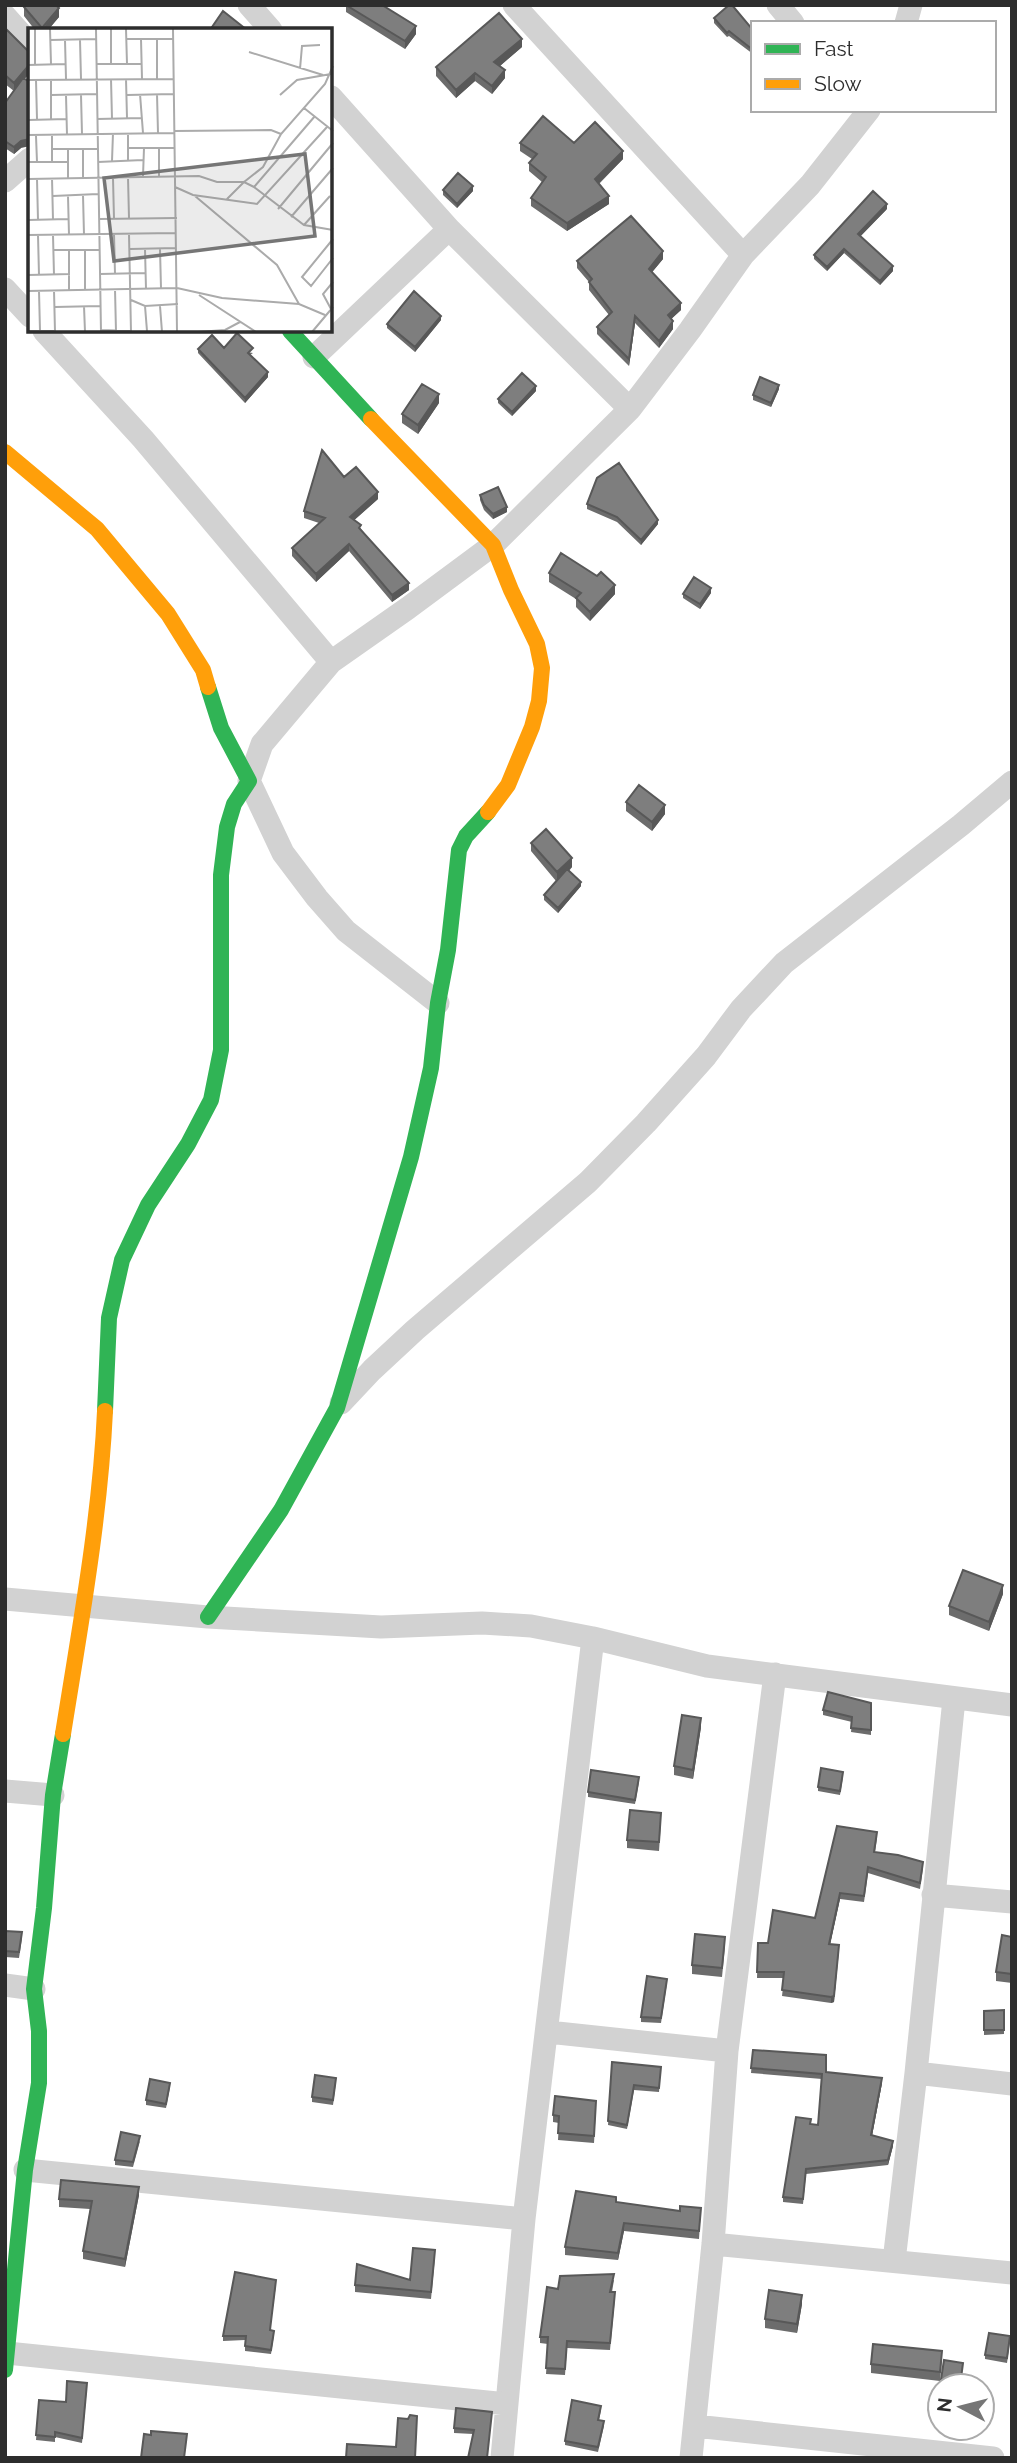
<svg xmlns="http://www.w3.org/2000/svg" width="1017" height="2463" viewBox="0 0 1017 2463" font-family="Raleway,sans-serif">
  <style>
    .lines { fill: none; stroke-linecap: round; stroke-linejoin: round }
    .street { stroke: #d2d2d2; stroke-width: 23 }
    .fast { stroke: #30b455; stroke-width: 16 }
    .slow { stroke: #ff9f0a; stroke-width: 16 }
    .wall { fill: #6c6c6c }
    .shaded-wall { fill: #585858 }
    .building { fill: #7e7e7e; stroke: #585858; stroke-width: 2 }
    .inset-road { fill: none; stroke: #ababab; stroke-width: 2 }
    .view { fill: #767676; fill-opacity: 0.15; stroke: #767676; stroke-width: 3.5 }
    .inset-edge { fill: none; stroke: #2d2d2d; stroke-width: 3.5 }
  </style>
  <rect width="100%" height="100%" fill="#fff"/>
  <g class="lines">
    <path class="street" d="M249,5L271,30
      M514,5L743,255
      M778,5L793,23
      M5,16L30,44
      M906,23L911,5
      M331,97L449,229L630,409
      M5,181L30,159
      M5,289L30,316
      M44,331L143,439L331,662L408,608L493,545L630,409L690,330L743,255L810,185L869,110
      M314,357L449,229
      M331,662L262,744L249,781L283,853L317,898L346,931L438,1003
      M341,1403L372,1370L415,1330L588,1182L646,1123L706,1056L741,1009L784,963L961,825L1012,782
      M5,1599L208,1617L381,1627L482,1623L531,1626L593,1638L707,1666L1012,1705
      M5,1791L53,1795
      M933,1895L1012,1902
      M5,1985L34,1989
      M548,2032L727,2051
      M916,2073L1012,2084
      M25,2170L524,2219
      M713,2244L1012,2273
      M894,2261L916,2073L954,1699
      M7,2353L507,2404
      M695,2426L993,2458
      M502,2458L524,2219L593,1638
      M691,2458L713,2244L727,2051L775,1674"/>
    <path class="fast" d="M290,331L371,419
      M105,1411L109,1318L122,1260L148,1205L188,1144L211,1100L221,1050V875L227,827L234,804L249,781L221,728L208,687
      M208,1617L281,1510L337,1408L411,1157L431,1068L438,1003L448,950L459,850L466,836L488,812
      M5,2370L25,2170L39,2083V2031L34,1989L44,1908L53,1795L63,1734"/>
    <path class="slow" d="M371,419L493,545L511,590L537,644L542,668L539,701L532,727L508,785L488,812
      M5,452L97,529L168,614L203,670L208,687
      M63,1734C80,1627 100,1519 105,1411"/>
  </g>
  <path class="wall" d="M346,5L416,34L405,49L346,12Z
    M24,7L59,17L48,30H35L24,16Z
    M714,18L753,30V54L729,36L727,37L714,23Z
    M5,29L25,79L21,148L14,154L5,148V103L14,91L5,84Z
    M522,47L500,66L505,78L492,94L475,81L456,98L436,76V67Z
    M520,143H574L623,159L599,184L609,204L567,231L531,206V198L542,182L529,171V163L532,159L520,151Z
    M443,190L473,191L457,208L443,195Z
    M887,209L860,236L893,271L880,285L844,253L827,271L814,259V255Z
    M663,259L652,272L681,310L671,319L673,329L659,348L635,323L629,366L597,334V327L609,315L589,290V282L577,268V261Z
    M441,320L415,352L387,328V324Z
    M224,348L253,353L250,355L268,377L245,403L198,353V349Z
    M779,389L771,407L753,400V395Z
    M536,391L512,416L498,403V399Z
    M439,403L418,434L402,423V414Z
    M480,495L507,512L493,519L484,510L480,500Z
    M378,499L354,520L409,590L392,602L349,551L316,582L292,556V548L319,523L304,518V511Z
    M587,504L658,524L641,545L617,522L587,509Z
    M549,573L615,594L590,621L576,607V599L549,582Z
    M711,593L700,609L683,598V594Z
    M626,802L665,814L652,831L626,811Z
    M531,843L572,867L569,871L581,886L558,913L544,900V895L556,881L531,851Z
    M1003,1594L989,1631L949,1615V1606Z
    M871,1703V1735L851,1732L852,1722L823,1715V1710Z
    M701,1727L693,1779L674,1775V1766Z
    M843,1777L840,1795L818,1791V1787Z
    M639,1782L635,1804L588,1797V1792Z
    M661,1822L659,1851L627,1848V1840Z
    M877,1838L875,1852L923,1868L920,1889L868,1873L864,1902L840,1899L830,1944L839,1951L834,2002L831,2003L782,1996L784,1978H757L758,1943H768L815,1918Z
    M5,1931L22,1938L19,1958L5,1957Z
    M1012,1937V1983L996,1981V1972Z
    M725,1946L722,1977L692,1974V1965Z
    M667,1983L661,2023L641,2022V2017Z
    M1004,2010V2034L984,2035V2011Z
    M753,2050L826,2072L882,2083L872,2136L893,2146L888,2165L806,2174L803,2204L783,2202V2197L810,2124L818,2125L822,2079L751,2073Z
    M612,2062L661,2067L659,2092L634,2090L627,2129L608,2125Z
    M336,2082L333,2105L312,2102V2097Z
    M170,2087L166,2108L146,2105V2100Z
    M596,2108L594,2143L558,2140L559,2123L553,2122V2115Z
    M140,2141L133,2167L115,2165V2160Z
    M139,2195L125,2267L83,2259V2251L90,2209L59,2207V2199Z
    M616,2202L680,2211L701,2208L699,2239L624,2231L618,2260L565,2255V2247Z
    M435,2257L431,2299L355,2292V2285L410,2280Z
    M614,2280L612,2292L615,2298L610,2350L567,2348L565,2375L546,2374L548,2344L540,2343V2337L558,2289Z
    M276,2285L270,2330L274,2335L271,2354L245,2351V2340L223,2341V2336Z
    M802,2304L797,2333L765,2328V2319Z
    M1010,2341L1007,2363L985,2359V2355Z
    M942,2360L940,2381L871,2373V2364Z
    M87,2387L82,2443L55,2437V2442L36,2440L39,2400L66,2402Z
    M601,2410L599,2420L604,2426L598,2452L565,2445V2441Z
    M492,2412L473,2434L454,2433V2428Z"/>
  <path class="shaded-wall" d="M59,8V17L48,30H42Z
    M416,26V34L405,49V41Z
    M522,39V47L494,71V62Z
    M30,64V73L14,91V83Z
    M505,70V78L492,94V86Z
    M475,73V81L456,98V90Z
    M30,139V146L21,148L14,154V147L21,141Z
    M623,151V159L595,187V179Z
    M473,186V191L457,208V204Z
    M609,196V204L567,231V223Z
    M887,204V209L858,239V234Z
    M844,249V253L827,271V267Z
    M663,251V259L649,276V269Z
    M893,266V271L880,285V281Z
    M681,303V310L668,322V315Z
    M441,316V320L415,352V347Z
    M635,316V323L629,366V359Z
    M673,321V329L659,348V341Z
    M268,372V377L245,403V398Z
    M779,385V389L771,407V403Z
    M536,386V391L512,416V412Z
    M439,394V403L418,434V425Z
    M378,492V499L350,524V517Z
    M507,507V512L493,519V514Z
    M658,520V524L641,545V540Z
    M349,544V551L316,582V574Z
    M409,583V590L392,602V595Z
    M615,585V594L590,621V612Z
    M711,588V593L700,609V604Z
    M665,805V814L652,831V822Z
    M572,858V867L557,881V872Z
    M581,882V886L558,913V908Z
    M1003,1585V1594L989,1631V1622Z
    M701,1718V1727L693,1779V1770Z
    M840,1893V1899L829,1950V1944Z
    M839,1945L834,2002L831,2003V1997Z
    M882,2078V2083L871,2141V2135Z
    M893,2141V2146L888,2165V2160Z
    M139,2187V2195L125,2267V2259Z
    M624,2223V2231L618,2260V2253Z
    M802,2295V2304L797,2333V2324Z"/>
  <path class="building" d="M25,5H56L59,8L42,28L24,7Z
    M346,5H382L416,26L405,41Z
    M729,5H732L753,30V50L729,31L727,33L714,18Z
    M223,11L247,30H210Z
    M499,13L522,39L494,62L505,70L492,86L475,73L456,90L436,67Z
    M6,29L30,53V64L14,83L5,75Z
    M23,78L30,82V139L21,141L14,147L5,141V103Z
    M543,116L574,143L595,122L623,151L595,179L609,196L567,223L531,198L546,177L529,163L537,154L520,143Z
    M458,173L473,186L457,204L443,190Z
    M873,191L887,204L858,234L893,266L880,281L844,249L827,267L814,255Z
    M631,216L663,251L649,269L681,303L668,315L673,321L659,341L635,316L629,359L597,327L612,312L589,282L592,279L577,261Z
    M414,291L441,316L415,347L387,324Z
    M237,333L253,348L248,353L268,372L245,398L198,349L212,335L224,348Z
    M522,373L536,386L512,412L498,399Z
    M760,377L779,385L771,403L753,395Z
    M422,384L439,394L418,425L402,414Z
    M322,450L344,477L356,467L378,492L350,517L361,525L359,528L409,583L392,595L349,544L316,574L292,548L325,518L304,511Z
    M619,463L658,520L641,540L617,517L587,504L597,478Z
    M498,487L507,507L493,514L484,505L480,495Z
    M561,553L597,576L601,572L615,585L590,612L576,598L581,593L549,573Z
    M694,577L711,588L700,604L683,594Z
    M639,785L665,805L652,822L626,802Z
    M546,829L572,858L557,872L531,843Z
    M567,869L581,882L558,908L544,895Z
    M963,1570L1003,1585L989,1622L949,1606Z
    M828,1692L871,1703V1730L851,1728L852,1717L823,1710Z
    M682,1715L701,1718L693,1770L674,1766Z
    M821,1768L843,1772L840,1791L818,1787Z
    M591,1770L639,1777L635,1800L588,1792Z
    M630,1810L661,1813L659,1842L627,1840Z
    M837,1826L877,1832L874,1852L898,1855L923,1862L920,1883L868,1867L864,1896L840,1893L829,1944L839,1945L834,1996L831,1997L782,1990L784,1972H757L758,1943H768L773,1910L815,1918Z
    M5,1931L22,1932L19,1952L5,1951Z
    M695,1934L725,1937L722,1968L692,1965Z
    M1002,1935L1012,1937V1974L996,1972Z
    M647,1976L667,1979L661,2018L641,2017Z
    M1004,2010V2030H984V2011Z
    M753,2050L826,2055V2072L882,2078L871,2135L893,2141L888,2160L806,2169L803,2199L783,2197L796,2117L811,2119L810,2124L818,2125L822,2074L751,2068Z
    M612,2062L661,2067L659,2088L634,2085L627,2125L608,2121Z
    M315,2075L336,2078L333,2100L312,2097Z
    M150,2079L170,2083L166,2104L146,2100Z
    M555,2096L596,2101L594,2136L558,2133L559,2116L553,2115Z
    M121,2132L140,2136L133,2162L115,2160Z
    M61,2180L139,2187L125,2259L83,2251L92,2201L59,2199Z
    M576,2191L616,2197V2202L680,2211V2206L701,2208L699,2231L624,2223L618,2253L565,2247Z
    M413,2248L435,2250L431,2292L355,2285L357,2264L410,2280Z
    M235,2272L276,2280L270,2330L274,2331L271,2350L245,2346L246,2336H223Z
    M614,2274L610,2292H615L610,2343L567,2341L565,2369L546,2368L548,2337H540L547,2287L558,2289L560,2276Z
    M769,2290L802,2295L797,2324L765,2319Z
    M989,2333L1010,2336L1007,2358L985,2355Z
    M873,2344L942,2351L940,2372L871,2364Z
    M944,2360L963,2363L960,2386H940Z
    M67,2381L87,2383L82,2438L55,2432V2437L36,2435L39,2400L66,2402Z
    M572,2400L601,2406L598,2420L604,2421L598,2447L565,2441Z
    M456,2408L492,2412L487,2458H468L474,2430L454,2428Z
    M410,2415L417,2416L415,2458H346L347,2444L396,2447L398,2418L408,2419Z
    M151,2431L187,2434L184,2458H141L144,2434L151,2435Z"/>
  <g transform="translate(28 28)">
    <rect width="304" height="304" fill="#fff"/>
    <path class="inset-road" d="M22,1L23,36M68,1L73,304M98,1L99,36M145,1L149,304M98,11H145M113,11L114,51M22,12L68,11M37,12L38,51M52,12L53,51M221,24L295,47M68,36H114M83,36V1M0,37L37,36M7,37V1M272,41L274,18L292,17M83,51L84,91M98,51L99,90M129,51V11M0,52L145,51M8,52L9,91M112,66L115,105M129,66L130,105M23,67L69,66M38,67L39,107M53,67L54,106M99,67L145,66M252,67L269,52L303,46M276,80L305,103M287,88L226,159L276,197L305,202M23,91V52M69,91L114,90M0,92L39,91M146,103L243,102L253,106M24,106V134M0,107L146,105M8,108L9,134M100,120H146M131,120V148M24,121H70M40,121V150M55,121V150M84,133L85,105M100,133V105M0,134H40M70,134L115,132M115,148L116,120M100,149L101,190M24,150L25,192M85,150L86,191M0,151L171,148L189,154H216L235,139L253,106L297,56L305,38M9,151L10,192M147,159L165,167L229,176L299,99M55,167L56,207M25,168L70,166M40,168L41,207M167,168L249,237L271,276M199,171L216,154L226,159M250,181L305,115M263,189L305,140M71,191L149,190M0,192L40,191M276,197L302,168M86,206L87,246M101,206L103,304M0,207L148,205M10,207L11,247M25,207L26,247M305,211L274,249L283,258L305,230M102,221L148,220M117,221L118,261M132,221L133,260M26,222H71M41,222V262M57,222V262M72,246L117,245M0,247L42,246M87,261L88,304M26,262L27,304M0,263L149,260L194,270L271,276L297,287M11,263L12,303M171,267L228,304M103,272L117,278L150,276M56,278L57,304M117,278L119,303M132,278L134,304M27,279L72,278M303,281L295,266L305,254M73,302L103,303M0,303H27M170,304L197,302L212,294M284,304L305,279"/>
    <path class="view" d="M277,126L287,208L86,233L76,150Z"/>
    <rect width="304" height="304" class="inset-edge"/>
  </g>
  <rect width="1017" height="2463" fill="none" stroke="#2d2d2d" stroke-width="14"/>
  <rect x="751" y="21" width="245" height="91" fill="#ffffff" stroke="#ababab" stroke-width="2"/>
  <rect x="765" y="44" width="35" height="10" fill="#30b455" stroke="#ababab" stroke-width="2"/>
  <text x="814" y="56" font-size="21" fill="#2d2d2d">Fast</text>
  <rect x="765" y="79" width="35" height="10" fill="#ff9f0a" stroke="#ababab" stroke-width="2"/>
  <text x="814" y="91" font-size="21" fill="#2d2d2d">Slow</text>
  <g transform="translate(961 2407) rotate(277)"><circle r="33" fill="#ffffff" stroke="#ababab" stroke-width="2"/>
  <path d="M0-5L12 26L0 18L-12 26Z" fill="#767676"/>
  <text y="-10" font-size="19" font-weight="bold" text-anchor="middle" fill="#2d2d2d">N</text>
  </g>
</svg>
